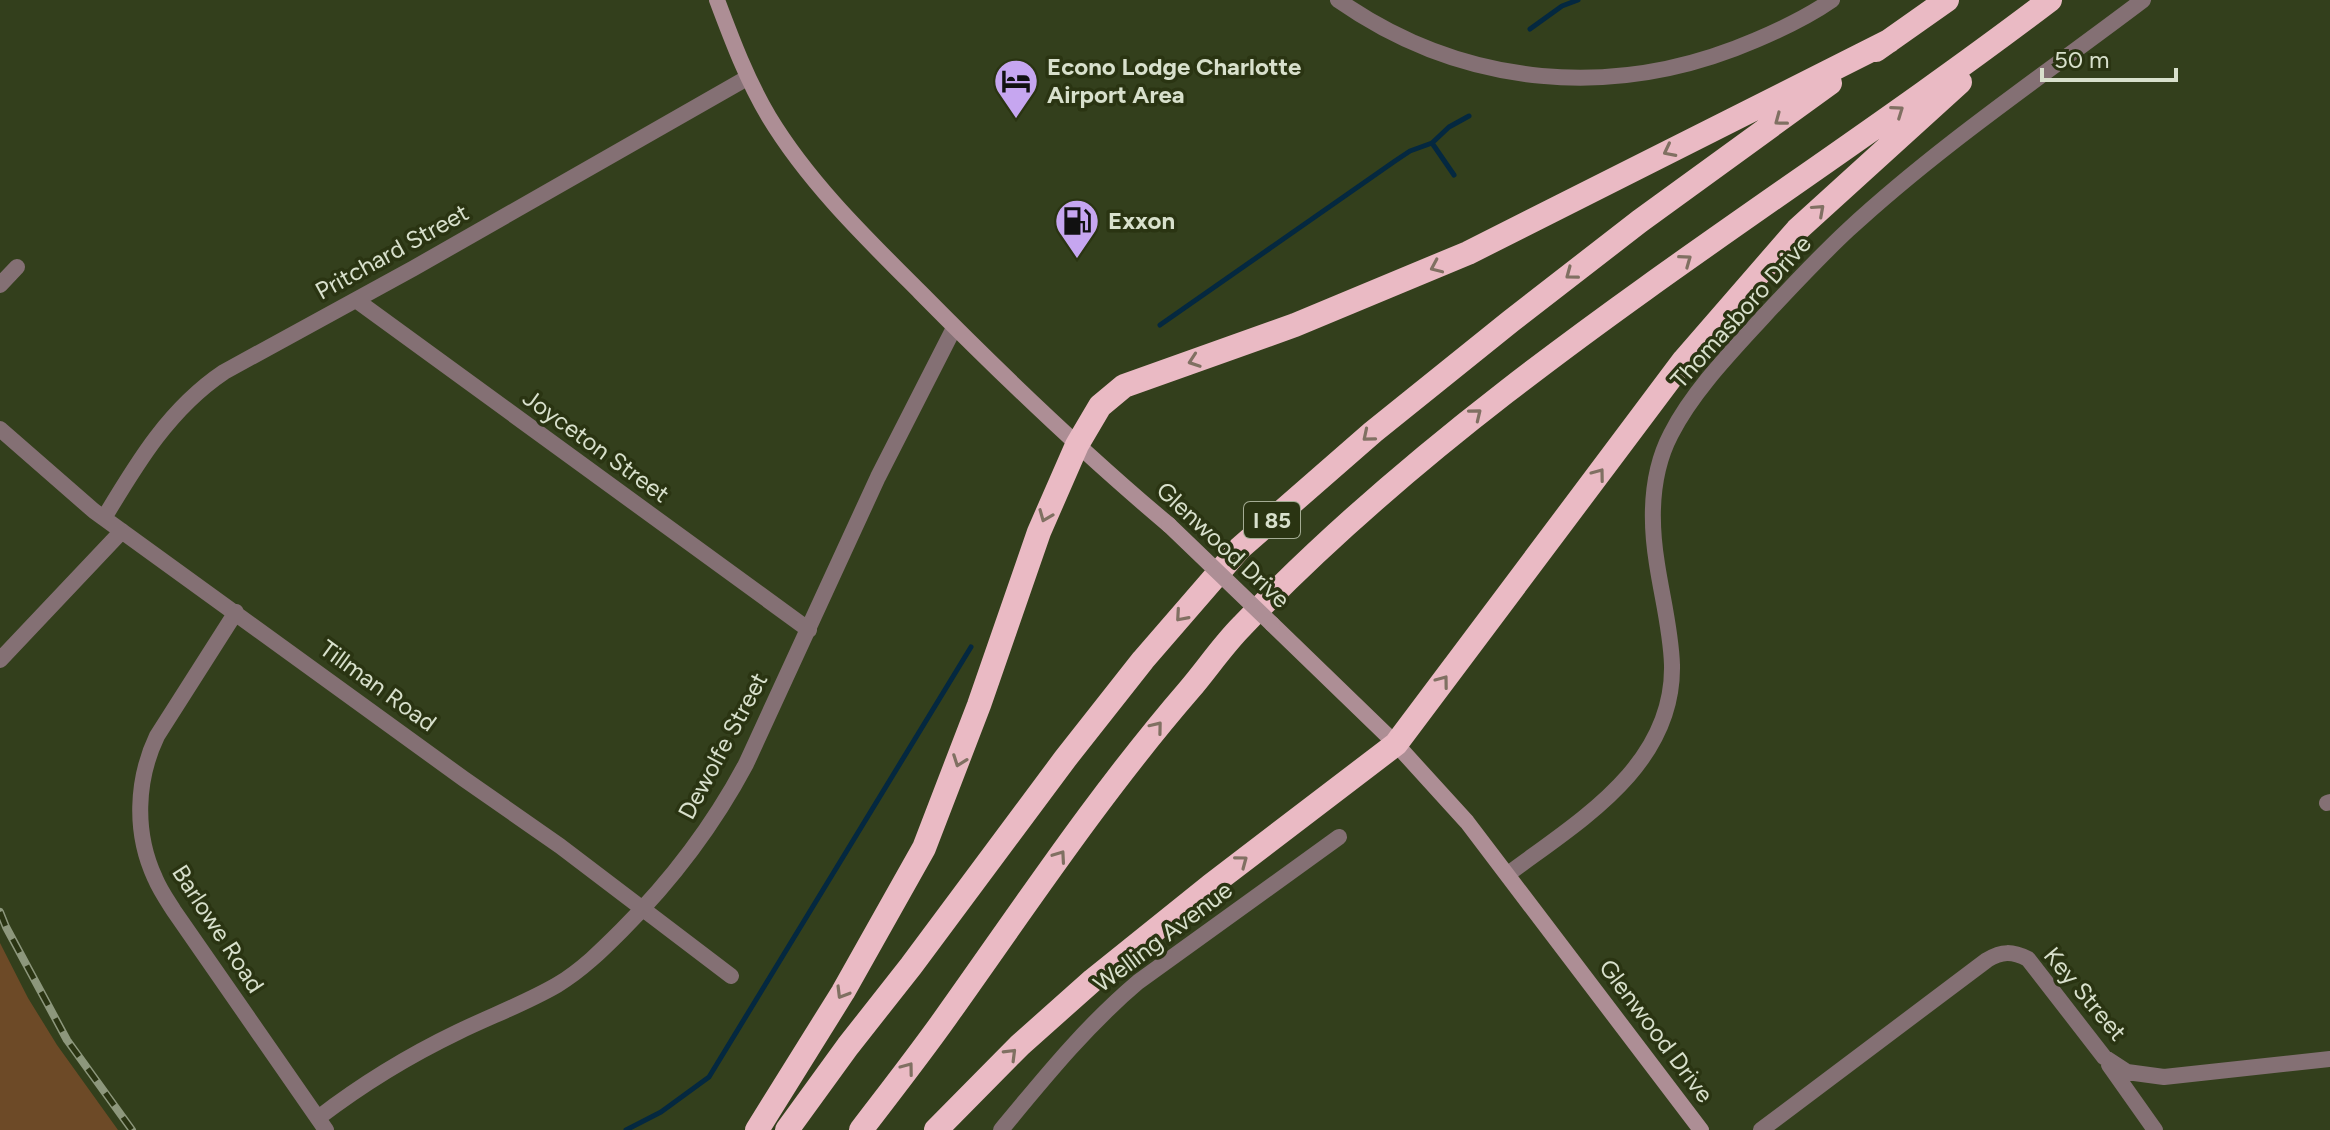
<svg xmlns="http://www.w3.org/2000/svg" width="2330" height="1130" viewBox="0 0 2330 1130" font-family="Figtree,sans-serif">
  <style>
    .green { fill: #6d4a27 }
    .lines { fill: none; stroke-linecap: round; stroke-linejoin: round }
    .stream { stroke: #042840; stroke-width: 5 }
    .street { stroke: #847074; stroke-width: 16 }
    .secondary { stroke: #ad8e95; stroke-width: 16 }
    .highway { stroke: #eabac4; stroke-width: 24 }
    .rail-casing { stroke: #8d977c; stroke-width: 8 }
    .rail { stroke: #2a3412; stroke-width: 5; stroke-dasharray: 15; stroke-linecap: butt }
    .secondary-bridge { stroke: #ad8e95; stroke-width: 16 }
    .oneway { stroke: #807062 }
    .labels { text-anchor: middle; stroke-width: 7; stroke-linejoin: round; paint-order: stroke }
    .shield { fill: #2a3412; stroke: #a4ac94; stroke-width: 2 }
    .shield-label { font-size: 22px; font-weight: bold; fill: #d8e0cc }
    .poi-label { font-size: 24px; font-weight: bold; fill: #d8e0cc; stroke: #2a3412; text-anchor: start }
    .street-label { font-size: 24px; fill: #d8e0cc; stroke: #2a3412 }
  </style>
  <rect width="100%" height="100%" fill="#333f1c"/>
  <path class="green" d="M0,943L28,998L57,1045L118,1130H0Z"/>
  <g class="lines">
    <path class="stream" d="M1530,29L1562,6L1578,0
      M1432,143L1454,175
      M1160,325L1395,161L1410,151L1432,143L1449,127L1469,116
      M626,1130L661,1112L709,1077L971,647"/>
    <path class="street" d="M1338,0C1464,88 1615,101 1756,40C1782,29 1809,16 1832,0
      M0,285L17,267
      M356,300L809,630
      M0,429L94,511L464,779L560,846L731,976
      M104,518C137,463 169,409 224,372L414,268L747,78
      M236,612L157,736C136,780 134,833 155,878C160,890 167,900 174,911L326,1130
      M0,660L122,531
      M2327,803L2330,802
      M1508,874C1579,821 1674,766 1672,665C1671,631 1662,597 1657,564C1650,521 1650,474 1671,434C1693,391 1731,352 1764,316C1791,287 1819,257 1848,230C1940,145 2044,75 2143,0
      M2109,1065L2155,1130
      M318,1118C361,1085 408,1056 458,1032C491,1016 526,1003 557,985C582,970 602,950 622,930C672,880 713,826 746,764L878,477L954,328
      M1001,1130C1044,1078 1086,1026 1138,982L1339,837
      M1761,1130L1987,960C2002,951 2012,951 2028,959L2104,1057L2127,1072L2164,1077L2330,1059"/>
    <path class="secondary" d="M717,0C732,40 747,80 769,117C809,183 866,238 920,292C1000,373 1082,452 1169,525
      M1272,624L1396,744L1467,822L1701,1130"/>
    <path class="highway" d="M1876,50L1947,0
      M757,1130L843,992L924,848L979,705L1039,532L1077,445L1100,406L1124,386L1295,325L1468,253L1889,41
      M787,1130L848,1046L911,966L1065,759L1143,660L1240,548L1373,432L1511,321L1640,221L1830,83
      M861,1130C890,1092 919,1055 946,1017C1025,906 1100,793 1189,690C1207,669 1223,645 1242,626C1479,378 1779,206 2050,0
      M936,1130L1020,1045L1093,980L1210,886L1396,744L1684,360L1797,230L1960,82"/>
    <g class="rail-casing">
      <path id="rail" d="M0,912L6,927L67,1040L132,1130"/>
    </g>
    <use href="#rail" class="rail"/>
    <path class="secondary-bridge" d="M1169,525L1272,624"/>
  </g>
  <defs><path id="oneway-chevron" d="M-2-3.5L2.5 0L-2 3.5" fill="none" stroke-width="1.6" stroke-linecap="round" stroke-linejoin="round" transform="scale(2)"/></defs>
  <g class="oneway">
    <use href="#oneway-chevron" transform="translate(1898 111) rotate(-35)"/>
    <use href="#oneway-chevron" transform="translate(1780 120) rotate(143)"/>
    <use href="#oneway-chevron" transform="translate(1669 151) rotate(153)"/>
    <use href="#oneway-chevron" transform="translate(1819 210) rotate(-42)"/>
    <use href="#oneway-chevron" transform="translate(1686 260) rotate(-36)"/>
    <use href="#oneway-chevron" transform="translate(1436 267) rotate(156)"/>
    <use href="#oneway-chevron" transform="translate(1571 274) rotate(143)"/>
    <use href="#oneway-chevron" transform="translate(1194 361) rotate(161)"/>
    <use href="#oneway-chevron" transform="translate(1476 414) rotate(-39)"/>
    <use href="#oneway-chevron" transform="translate(1368 436) rotate(140)"/>
    <use href="#oneway-chevron" transform="translate(1599 474) rotate(-53)"/>
    <use href="#oneway-chevron" transform="translate(1045 516) rotate(112)"/>
    <use href="#oneway-chevron" transform="translate(1181 616) rotate(131)"/>
    <use href="#oneway-chevron" transform="translate(1443 681) rotate(-53)"/>
    <use href="#oneway-chevron" transform="translate(1157 727) rotate(-51)"/>
    <use href="#oneway-chevron" transform="translate(959 761) rotate(110)"/>
    <use href="#oneway-chevron" transform="translate(1060 856) rotate(-55)"/>
    <use href="#oneway-chevron" transform="translate(1242 861) rotate(-37)"/>
    <use href="#oneway-chevron" transform="translate(842 993) rotate(121)"/>
    <use href="#oneway-chevron" transform="translate(1011 1054) rotate(-45)"/>
    <use href="#oneway-chevron" transform="translate(908 1068) rotate(-53)"/>
  </g>
  <defs>
    <g id="hotel-pin" transform="scale(2.3)"><path d="M0 17L-7.5 6A9.5 9.5 0 1 1 7.5 6Z" fill="#c6a6f0" stroke="#2a3412"/><path d="M-6-4.5h1.5V1H6V5H4.5V3h-9V5H-6ZM-4 0a1.8 1.8 0 1 1 3.6 0ZM.5 0V-2.5h3Q6-2.5 6 0Z" fill="#111"/></g>
    <g id="fuel-pin" transform="scale(2.3)"><path d="M0 17L-7.5 6A9.5 9.5 0 1 1 7.5 6Z" fill="#c6a6f0" stroke="#2a3412"/><path d="M-5.5-6h7V0h2V4h1.3V-2.5L3-4.5l.8-.8L6-3V5H2.5V1h-1V6h-7ZM-4.2-4.7v3.2H.2V-4.7Z" fill="#111"/></g>
  </defs>
  <g fill-rule="evenodd">
    <use href="#hotel-pin" x="1016" y="81"/>
    <use href="#fuel-pin" x="1077" y="221"/>
  </g>
  <g class="labels">
    <rect class="shield" x="1244" y="502" width="56" height="36" rx="6"/>
    <g class="shield-label">
      <text x="1272" y="528">I 85</text>
    </g>
    <g class="poi-label">
      <text x="1047" y="75">Econo Lodge Charlotte<tspan x="1047" dy="28">Airport Area</tspan></text>
      <text x="1108" y="229">Exxon</text>
    </g>
    <g class="street-label">
      <text transform="translate(392 252) rotate(-29)" y="8">Pritchard Street</text>
      <text transform="translate(1741 312) rotate(-48)" y="8">Thomasboro Drive</text>
      <text transform="translate(596 446) rotate(36)" y="8">Joyceton Street</text>
      <text transform="translate(1223 545) rotate(43)" y="8">Glenwood Drive</text>
      <text transform="translate(378 686) rotate(36)" y="8">Tillman Road</text>
      <text transform="translate(723 746) rotate(-62)" y="8">Dewolfe Street</text>
      <text transform="translate(218 929) rotate(57)" y="8">Barlowe Road</text>
      <text transform="translate(1163 937) rotate(-37)" y="8">Welling Avenue</text>
      <text transform="translate(2085 994) rotate(50)" y="8">Key Street</text>
      <text transform="translate(1656 1031) rotate(53)" y="8">Glenwood Drive</text>
    </g>
  </g>
  <path d="M2042 68v12h134v-12" fill="none" stroke="#d8e0cc" stroke-width="4"/>
  <text x="2054" y="68" font-size="24" fill="#d8e0cc" stroke="#2a3412" stroke-width="6" paint-order="stroke">50 m</text>
</svg>
